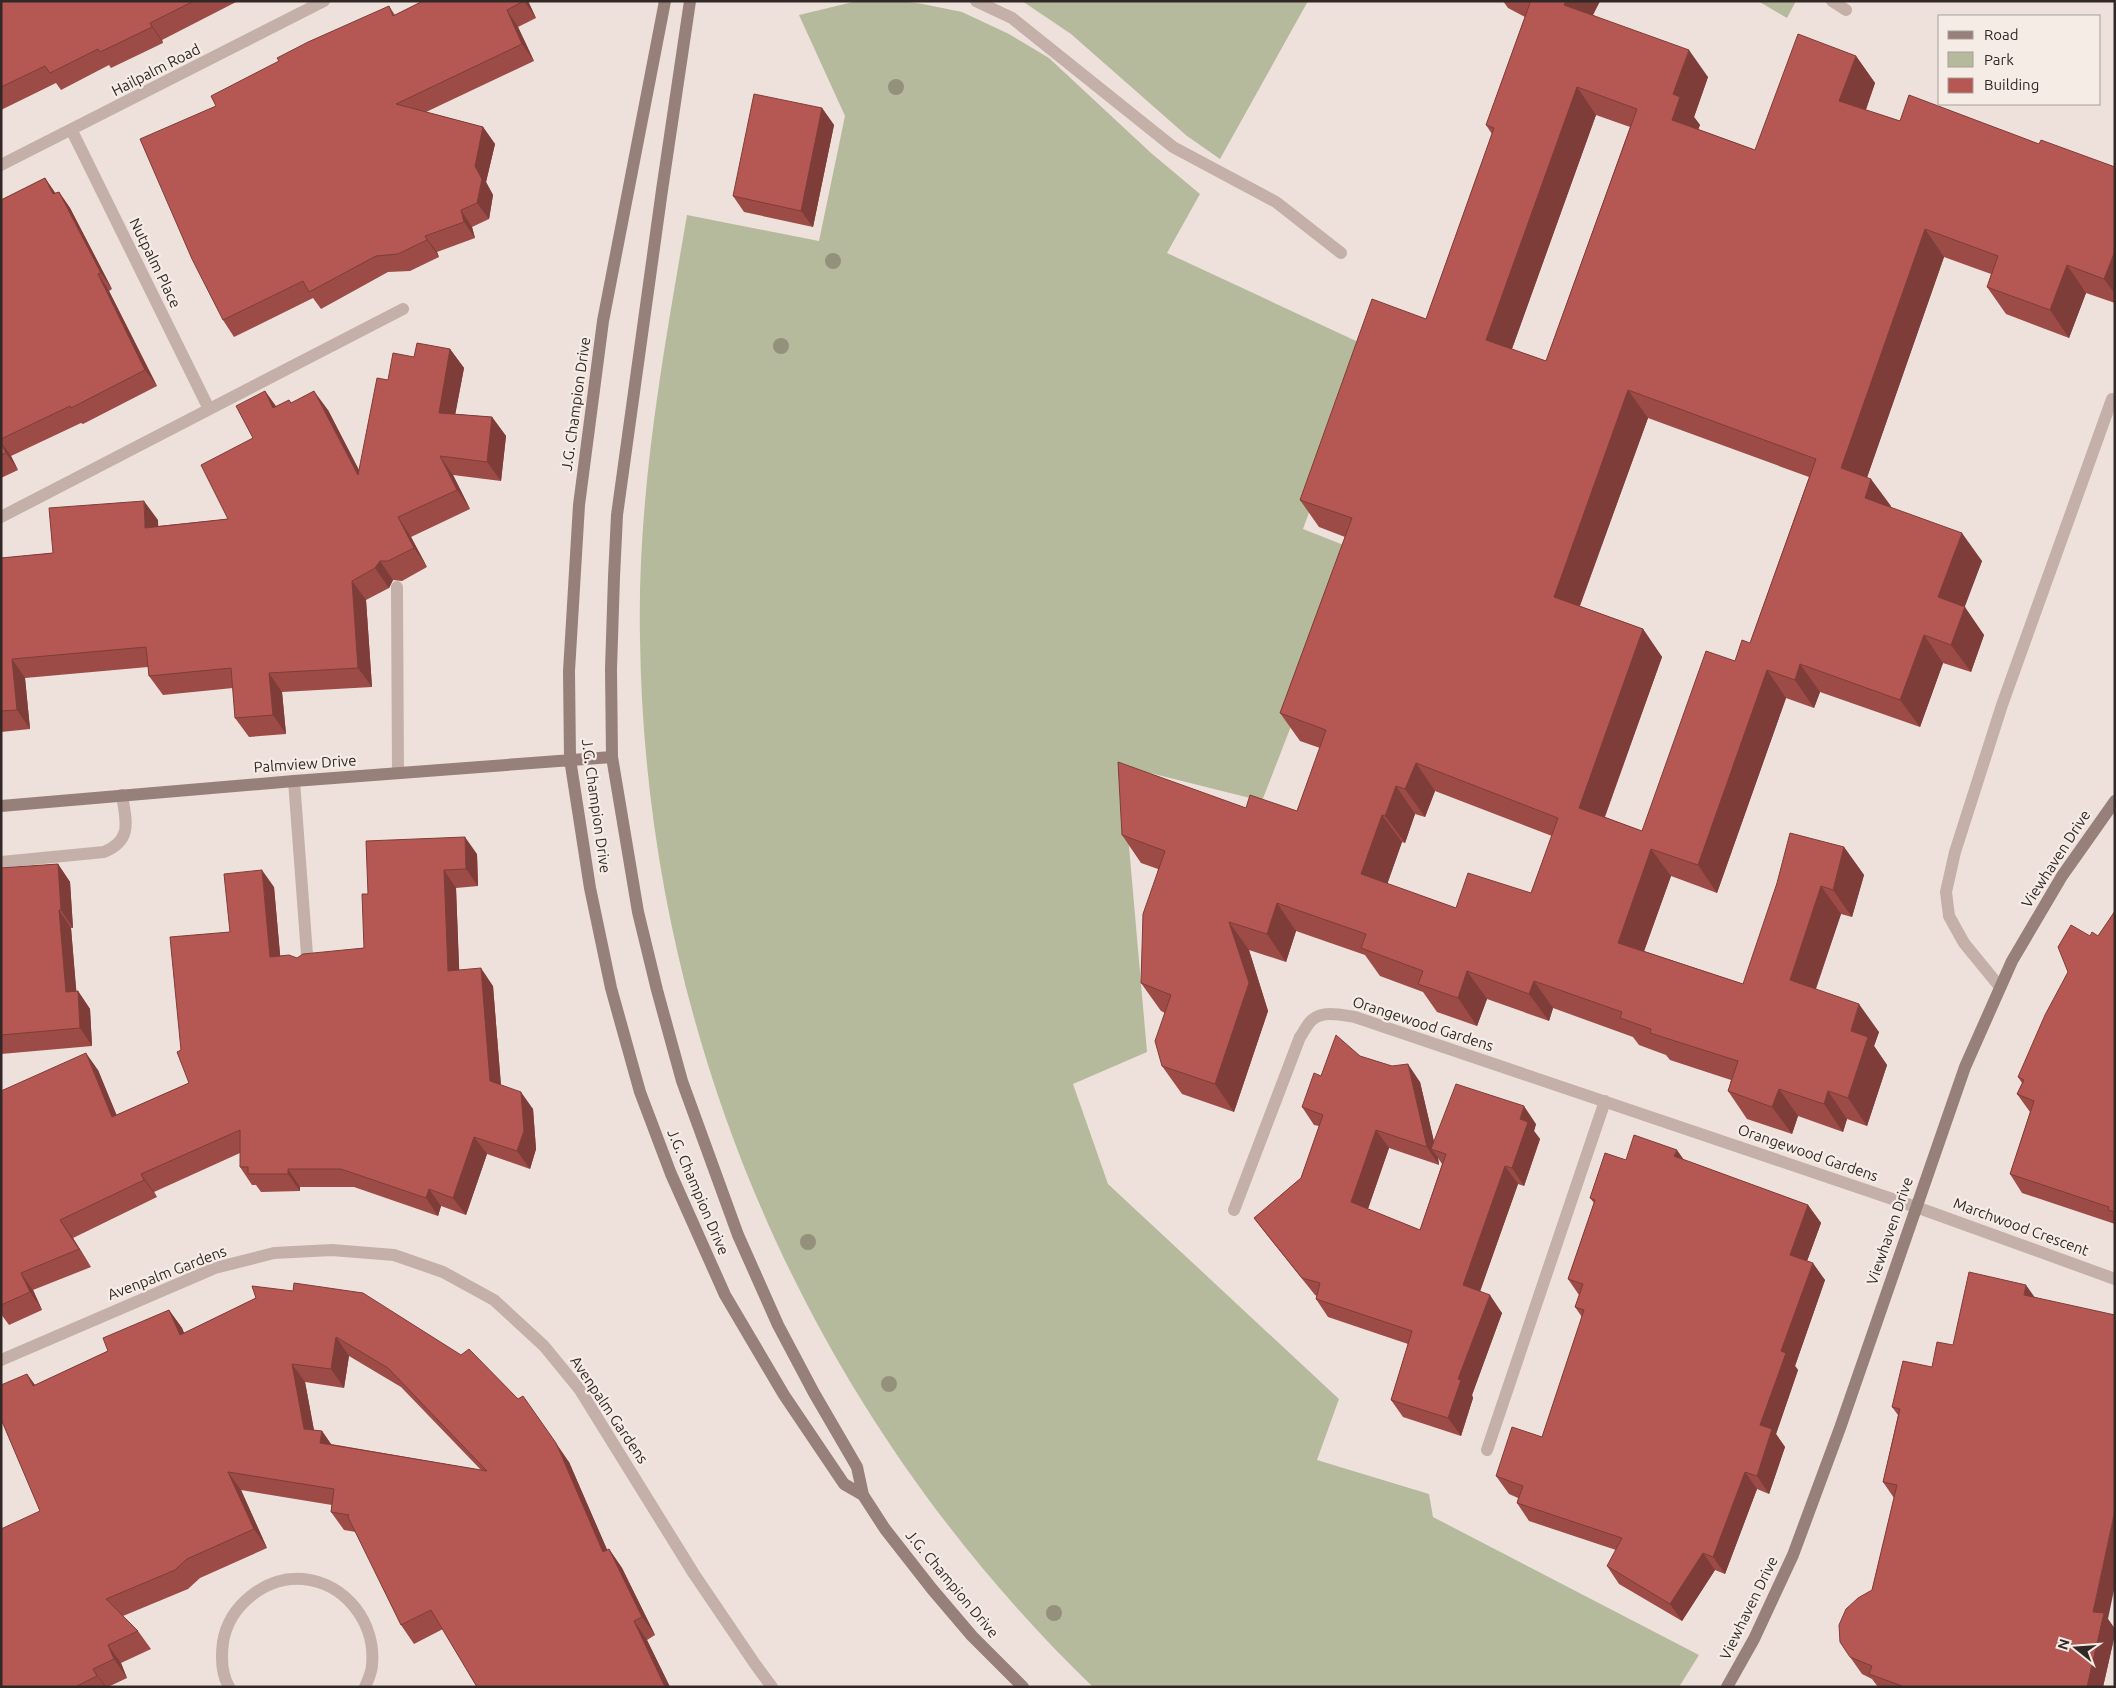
<svg xmlns="http://www.w3.org/2000/svg" width="2116" height="1688" viewBox="0 0 2116 1688" font-family="Ubuntu,sans-serif">
  <style>
    .green { fill: #b6ba9d }
    .lines { fill: none; stroke-linecap: round; stroke-linejoin: round }
    .lane { stroke: #c4b0a9; stroke-width: 12 }
    .street { stroke: #c4b0a9; stroke-width: 12 }
    .secondary { stroke: #977f7a; stroke-width: 12 }
    .tree { fill: #93907c }
    .wall { fill: #9c4b47; fill-rule: evenodd }
    .shaded-wall { fill: #7f3d39 }
    .building { fill: #b55752; stroke: #7f3d39; fill-rule: evenodd }
    .labels { text-anchor: middle; stroke-width: 4.5; stroke-linejoin: round; paint-order: stroke }
    .street-label { font-size: 15px; fill: #322927; stroke: #f6ece6 }
  </style>
  <rect width="100%" height="100%" fill="#eee1db"/>
  <path class="green" d="M857,1H902L923,4L962,12L1009,34L1049,58L1151,153L1200,194L1167,253L1369,347L1303,529L1359,551L1262,801L1122,766L1147,1052L1073,1084L1108,1184L1339,1399L1317,1460L1429,1494L1433,1517L1699,1655L1679,1687H1093C807,1411 645,1035 640,638C637,495 663,355 687,215L819,241L845,116L799,15Z
    M1022,1H1308L1220,159L1187,136L1071,34Z
    M1758,1H1796L1787,18Z"/>
  <g class="lines">
    <path class="lane" d="M976,1L1012,18L1173,147L1276,202L1341,253
      M1832,1L1846,10
      M397,587L398,773
      M294,781L308,968
      M1,862L104,852C133,840 126,821 122,795
      M2000,987L1964,943L1949,916L1946,892L1955,852L2002,705L2112,399"/>
    <path class="street" d="M72,131L209,409
      M1,165L324,1
      M1,517L403,309
      M1234,1210L1300,1037C1304,1032 1307,1024 1312,1020C1323,1010 1342,1015 1355,1017L1916,1207L2115,1279
      M1,1360L215,1268L274,1253L332,1250L394,1255L443,1272L494,1300L544,1346L580,1390L694,1574L755,1664L772,1687
      M1487,1450L1605,1101
      M229,1687C221,1673 221,1657 223,1642C229,1606 265,1576 303,1579C346,1583 376,1623 372,1665C372,1672 368,1680 365,1687"/>
    <path class="secondary" d="M665,1L603,321L579,505L569,671L570,759L590,888L611,988L640,1092L671,1174L725,1295L784,1395L844,1484L863,1495
      M690,1L662,190L617,515L614,577L611,669L612,757L638,912L657,990L682,1081L738,1235L778,1325L814,1393L857,1467L863,1495L885,1529L932,1589L972,1636L1023,1687
      M1,806L294,781L612,757
      M1727,1687L1754,1639L1793,1555L1840,1428L1965,1067L2012,961L2062,876L2115,801"/>
  </g>
  <g class="tree">
    <circle cx="896" cy="87" r="8"/>
    <circle cx="833" cy="261" r="8"/>
    <circle cx="781" cy="346" r="8"/>
    <circle cx="808" cy="1242" r="8"/>
    <circle cx="889" cy="1384" r="8"/>
    <circle cx="1054" cy="1613" r="8"/>
  </g>
  <path class="wall" d="M1,1H238L162,40L163,43L111,68L109,65L61,90L56,83L1,110Z
    M423,1H528L536,18L518,27L534,61L426,112L483,127L495,144L486,182L493,195L489,219L472,227L475,238L437,252L439,257L410,271L388,272L321,309L313,298L234,337L223,320L216,106L389,6L395,15Z
    M1503,1H1600L1593,15L1708,77L1694,117L1700,125L1698,129L1755,150L1856,56L1875,83L1866,110L1900,121L2039,144L2115,167V303L2086,293L2069,338L2006,314L1987,287L1991,274L1944,257L1867,477L1890,507L1982,561L1964,607L1984,635L1971,672L1943,663L1920,727L1820,692L1814,708L1786,698L1717,893L1671,876L1644,951L1743,984L1844,847L1864,875L1852,917L1841,914L1816,989L1879,1032L1874,1046L1887,1065L1867,1126L1847,1119L1843,1132L1798,1116L1792,1134L1747,1119L1728,1091L1731,1080L1670,1060L1666,1055L1639,1045L1633,1037L1553,1008L1549,1021L1487,999L1477,1026L1437,1012L1423,992L1380,976L1365,955L1296,931L1286,962L1249,950L1268,1011L1234,1112L1182,1094L1162,1066L1165,1013L1161,1011L1141,983L1158,869L1141,863L1122,835L1246,808L1297,811L1320,748L1300,741L1280,713L1345,537L1319,527L1300,500L1426,319L1492,134L1486,125L1525,17L1508,8ZM1596,115L1630,127L1546,361L1512,349ZM1648,418L1809,477L1750,643L1735,661L1642,831L1605,817L1662,657L1643,629L1580,606ZM1435,791L1552,836L1531,893L1456,908L1387,884L1402,842L1405,843L1415,814L1425,817Z
    M822,108L834,125L813,227L744,212L733,196Z
    M45,178L55,193L59,192L70,208L112,289L109,291L157,386L83,424L81,423L11,456L18,470L1,478V200Z
    M450,349L464,368L455,414L492,417L506,436L501,481L453,475L470,509L411,537L427,567L402,581L393,580L389,588L366,600L372,687L282,692L286,734L249,737L235,718L233,688L163,695L149,676L148,667L25,678L30,729L1,732V558L53,553L158,520V526L228,519L253,438L265,391L276,406L289,400L291,403L328,410L359,471L388,380L414,357Z
    M477,854L478,886L456,888L459,970L493,986L501,1085L533,1109L536,1149L530,1169L487,1154L466,1215L441,1206L438,1216L354,1187H300V1191L261,1192L256,1185H252L240,1167V1153L154,1192L157,1197L73,1238L91,1267L33,1290L42,1310L9,1325L1,1314V1091L98,1070L116,1115L189,1083L181,1050L230,932L274,887L280,956L297,958L364,948L368,894Z
    M58,864L70,882L73,928H71L76,991H78L90,1009L92,1046L1,1054V868Z
    M2115,911V1224L2022,1193L2010,1174L2030,1112L2017,1094L2022,1083L2018,1077L2090,936H2098Z
    M1360,1056L1420,1082L1434,1142L1536,1124L1534,1131L1540,1139L1524,1186L1518,1184L1480,1291L1502,1313L1472,1395L1473,1398L1461,1436L1403,1417L1391,1400L1408,1344L1328,1317L1316,1299L1317,1296L1315,1295L1267,1235L1254,1218L1301,1178L1319,1126L1314,1125L1302,1107L1321,1076ZM1389,1148L1439,1165L1438,1158L1442,1164L1420,1230L1368,1209Z
    M1626,1160H1684L1808,1205L1821,1223L1807,1261L1825,1280L1795,1366L1798,1370L1776,1434L1785,1447L1769,1494L1757,1489L1725,1574L1715,1570L1682,1621L1619,1584L1607,1566L1616,1550L1529,1521L1517,1503L1518,1498L1509,1494L1496,1476L1542,1437L1582,1317L1575,1307L1579,1295L1568,1279L1594,1203L1590,1198Z
    M252,1286L569,1462L607,1550L609,1549L622,1568L655,1635L647,1640L670,1687H477L443,1629L414,1644L401,1625L356,1532L344,1530L331,1512L332,1505L241,1490L267,1548L200,1578L188,1589L123,1616L138,1631L151,1649L121,1663L127,1678L108,1687H1L40,1511L27,1374L35,1385L108,1351L169,1310L182,1328L184,1333L256,1298ZM349,1356L401,1387L481,1470L331,1444L322,1431L314,1430L305,1382L344,1388Z
    M1932,1367L2115,1629V1634L2103,1687H1878L1872,1679L1862,1674L1850,1657L1872,1590L1894,1498L1883,1482L1898,1415L1892,1407Z"/>
  <path class="shaded-wall" d="M524,1H528L536,18Z
    M1566,1H1600L1584,32L1564,5Z
    M507,10L518,27L534,61L522,44Z
    M150,23L162,40L163,43L152,27Z
    M1689,50L1708,77L1694,117L1700,125L1691,148L1672,120L1673,94Z
    M1856,56L1875,83L1859,128L1839,101Z
    M1577,87L1596,115L1505,368L1486,340Z
    M822,108L834,125L813,227L801,211Z
    M483,127L495,144L486,182L493,195L489,219L477,203L475,166Z
    M45,178L56,194H53Z
    M59,192L70,208L112,289L101,273Z
    M461,210L472,227L475,238L464,222Z
    M1925,229L1944,257L1861,495L1841,468Z
    M425,236L437,252L439,257L427,240Z
    M2115,251V294L2104,279Z
    M2067,265L2086,293L2069,338L2050,310Z
    M98,274L109,291L157,386L145,370Z
    M450,349L464,368L452,432L439,413Z
    M1628,390L1648,418L1573,624L1554,597Z
    M265,391L278,410L273,408Z
    M314,391L328,410L372,495L358,475Z
    M492,417L506,436L501,481L487,462Z
    M1,442L11,456L18,470L6,453Z
    M440,456L453,475L470,509L457,490Z
    M1871,479L1891,506L1884,525L1865,498Z
    M144,501L158,520L159,547L145,528Z
    M398,517L411,537L427,567L414,548Z
    M1962,533L1982,561L1958,625L1938,597Z
    M380,561L393,580L389,588L375,568Z
    M352,581L366,600L372,687L358,668Z
    M1965,607L1984,635L1971,672L1951,645Z
    M1643,629L1662,657L1598,835L1579,808Z
    M1924,635L1943,663L1920,727L1900,700Z
    M12,659L25,678L30,729L17,710Z
    M1800,664L1820,692L1814,708L1795,680Z
    M1767,670L1786,698L1717,893L1698,865Z
    M269,673L282,692L286,734L273,715Z
    M1416,763L1435,791L1425,817L1405,789Z
    M1396,786L1415,814L1405,843L1385,816Z
    M1382,815L1402,842L1381,902L1361,874Z
    M465,837L477,854L478,886L466,869Z
    M1844,847L1864,875L1852,917L1833,890Z
    M1651,849L1671,876L1637,971L1618,943Z
    M58,864L70,882L73,928L61,910Z
    M262,870L274,887L282,975L270,957Z
    M444,870L456,888L460,989L448,971Z
    M1821,886L1841,914L1809,1008L1790,980Z
    M1277,903L1296,931L1286,962L1267,934Z
    M59,910L71,928L78,1010L66,992Z
    M1229,922L1249,950L1268,1011L1234,1112L1215,1084Z
    M481,968L493,986L502,1099L490,1081Z
    M1467,971L1487,999L1477,1026L1458,998Z
    M1534,981L1553,1008L1549,1021L1529,994Z
    M78,991L90,1009L92,1046L80,1028Z
    M1859,1004L1879,1032L1874,1046L1887,1065L1867,1126L1848,1098L1851,1031Z
    M86,1053L98,1070L125,1135L112,1117Z
    M1408,1064L1420,1082L1436,1150L1431,1149L1438,1157L1439,1165L1427,1147Z
    M1779,1089L1798,1116L1792,1134L1772,1107Z
    M1828,1091L1847,1119L1843,1132L1824,1104Z
    M521,1092L533,1109L536,1149L530,1169L517,1151Z
    M1524,1106L1536,1124L1534,1131L1540,1139L1524,1186L1512,1168L1520,1119Z
    M1376,1130L1389,1148L1364,1220L1351,1202Z
    M474,1137L487,1154L466,1215L453,1198Z
    M1677,1150L1689,1167L1674,1156Z
    M1505,1166L1518,1184L1476,1303L1463,1285Z
    M288,1169L300,1187V1191L288,1174Z
    M141,1174L154,1192L157,1197L144,1180Z
    M429,1189L441,1206L438,1216L426,1198Z
    M1808,1205L1821,1223L1803,1272L1790,1255Z
    M60,1220L73,1238L91,1267L79,1249Z
    M1813,1263L1825,1280L1795,1366L1798,1370L1776,1434L1785,1447L1769,1494L1757,1476L1760,1425L1781,1351Z
    M21,1273L33,1290L42,1310L30,1292Z
    M2026,1285L2038,1302L2024,1295Z
    M1490,1295L1502,1313L1472,1395L1473,1398L1461,1436L1448,1418L1458,1379Z
    M169,1310L182,1328L193,1354L180,1335Z
    M336,1337L349,1356L344,1388L331,1369Z
    M292,1364L305,1382L317,1447L304,1429Z
    M27,1374L40,1392L33,1386Z
    M322,1431L335,1450L320,1443Z
    M556,1443L569,1462L616,1570L603,1552Z
    M228,1472L241,1490L267,1548L254,1529Z
    M1745,1472L1757,1489L1725,1574L1713,1557Z
    M2115,1510V1585L2108,1619L2115,1629V1634L2103,1687H2087L2093,1612Z
    M609,1549L622,1568L655,1635L642,1617Z
    M1703,1553L1715,1570L1682,1621L1670,1604Z
    M634,1621L647,1640L670,1687H665Z
    M108,1645L121,1663L127,1678L114,1659Z
    M93,1669L106,1687H105Z"/>
  <path class="building" d="M1,1H194L150,23L152,27L100,52L98,49L50,73L45,66L1,87Z
    M423,1H524L507,10L522,44L396,104L483,127L475,166L482,179L477,203L461,210L464,222L425,236L427,240L398,254L376,256L309,292L303,281L223,320L192,259L140,139L216,106L211,96L279,61L277,58L308,42L389,6L393,16Z
    M1527,1H1566L1564,5L1689,50L1673,94L1680,97L1672,120L1755,150L1798,34L1856,56L1839,101L1900,121L1909,95L2039,144L2041,140L2115,167V251L2104,279L2067,265L2050,310L1987,287L1998,256L1925,229L1841,468L1871,479L1865,498L1962,533L1938,597L1965,607L1951,645L1924,635L1900,700L1800,664L1795,680L1767,670L1698,865L1651,849L1618,943L1743,984L1777,883L1790,833L1844,847L1833,890L1821,886L1790,980L1859,1004L1851,1031L1868,1037L1848,1098L1828,1091L1824,1104L1779,1089L1772,1107L1728,1091L1738,1061L1650,1033L1651,1029L1620,1018L1622,1012L1534,981L1529,994L1467,971L1458,998L1418,984L1423,971L1361,948L1366,934L1277,903L1267,934L1229,922L1249,983L1215,1084L1162,1066L1155,1041L1171,995L1141,983L1143,914L1165,851L1122,835L1118,762L1246,808L1250,795L1297,811L1326,730L1280,713L1352,518L1300,500L1372,299L1426,319L1494,128L1486,125L1530,3ZM1577,87L1637,109L1546,361L1486,340ZM1628,390L1816,459L1750,643L1742,640L1735,661L1706,651L1642,831L1579,808L1643,629L1554,597ZM1416,763L1558,818L1531,893L1468,873L1456,908L1361,874L1382,815L1385,816L1396,786L1405,789Z
    M754,94L822,108L801,211L733,196Z
    M45,178L53,194L59,192L101,273L98,274L145,370L71,408L70,406L1,439V200Z
    M417,343L450,349L439,413L492,417L487,462L440,456L457,490L398,517L414,548L388,561H380L375,568L352,581L358,668L269,673L273,715L235,718L231,668L149,676L146,647L12,659L17,710L1,711V558L53,553L49,508L144,501L145,528L228,519L201,465L253,438L236,406L265,391L273,408L289,400L291,403L314,391L358,475L377,378L388,380L393,353L414,357Z
    M1,443L6,453L1,455Z
    M465,837L466,869L444,870L448,971L481,968L490,1081L521,1092L524,1131L517,1151L474,1137L453,1198L429,1189L426,1198L341,1169H288V1174H248V1167H240V1130L141,1174L144,1180L60,1220L79,1249L21,1273L30,1292L1,1305V1091L86,1053L112,1117L189,1083L177,1052L181,1050L170,937L230,932L224,874L262,870L270,957L289,955L297,958L303,954L364,948L362,894H368L366,841Z
    M58,864L61,910H59L66,992L78,991L80,1028L1,1035V868Z
    M2115,911V1212L2108,1210L2109,1207L2010,1174L2034,1101L2017,1094L2024,1080L2018,1077L2045,1015L2068,972L2058,947L2071,925L2090,936L2092,932L2098,936Z
    M1336,1035L1360,1056L1392,1066L1408,1064L1427,1147L1376,1130L1351,1202L1420,1230L1446,1154L1431,1149L1456,1084L1524,1106L1520,1119L1528,1122L1512,1168L1505,1166L1463,1285L1490,1295L1458,1379L1461,1380L1448,1418L1391,1400L1412,1331L1316,1299L1320,1283L1302,1278L1254,1218L1301,1178L1323,1115L1302,1107L1314,1073L1321,1076Z
    M1634,1135L1677,1150L1674,1156L1808,1205L1790,1255L1813,1263L1781,1351L1786,1353L1760,1425L1772,1429L1757,1476L1745,1472L1713,1557L1703,1553L1670,1604L1607,1566L1622,1538L1517,1503L1523,1486L1496,1476L1512,1427L1542,1437L1584,1310L1575,1307L1583,1284L1568,1279L1595,1200L1590,1198L1605,1153L1626,1160Z
    M1969,1272L2026,1285L2024,1295L2115,1315V1510L2093,1612L2104,1613L2087,1687H1905L1869,1674L1872,1666L1850,1657L1840,1642L1839,1625L1846,1609L1858,1598L1872,1590L1897,1485L1883,1482L1900,1409L1892,1407L1903,1361L1932,1367L1937,1342L1953,1345Z
    M294,1283L363,1293L461,1355L469,1349L518,1399L523,1396L556,1443L603,1552L609,1549L642,1617L634,1621L665,1687H477L431,1610L401,1625L348,1517L349,1515L331,1512L334,1489L228,1472L254,1529L187,1559L175,1570L106,1599L138,1631L108,1645L114,1659L93,1669L97,1676L75,1687H1V1529L40,1511L1,1419V1385L27,1374L33,1386L108,1351L103,1338L169,1310L180,1335L256,1298L252,1286L293,1291ZM336,1337L388,1368L487,1471L320,1443L322,1431L304,1429L292,1364L331,1369Z"/>
  <g class="labels">
    <g class="street-label">
      <text transform="translate(156 70) rotate(-27)" y="5">Hailpalm Road</text>
      <text transform="translate(155 263) rotate(64)" y="5">Nutpalm Place</text>
      <text transform="translate(576 404) rotate(-82)" y="5">J.G. Champion Drive</text>
      <text transform="translate(305 764) rotate(-4)" y="5">Palmview Drive</text>
      <text transform="translate(596 806) rotate(82)" y="5">J.G. Champion Drive</text>
      <text transform="translate(2056 859) rotate(-57)" y="5">Viewhaven Drive</text>
      <text transform="translate(1423 1024) rotate(18)" y="5">Orangewood Gardens</text>
      <text transform="translate(1808 1153) rotate(19)" y="5">Orangewood Gardens</text>
      <text transform="translate(698 1192) rotate(67)" y="5">J.G. Champion Drive</text>
      <text transform="translate(2021 1227) rotate(20)" y="5">Marchwood Crescent</text>
      <text transform="translate(1890 1231) rotate(-71)" y="5">Viewhaven Drive</text>
      <text transform="translate(167 1273) rotate(-21)" y="5">Avenpalm Gardens</text>
      <text transform="translate(609 1410) rotate(56)" y="5">Avenpalm Gardens</text>
      <text transform="translate(952 1584) rotate(50)" y="5">J.G. Champion Drive</text>
      <text transform="translate(1749 1608) rotate(-64)" y="5">Viewhaven Drive</text>
    </g>
  </g>
  <rect width="2116" height="1688" fill="none" stroke="#322927" stroke-width="5"/>
  <rect x="1938" y="15" width="162" height="90" fill="#f6ece6" stroke="#a89e9a"/>
  <rect x="1948" y="31" width="25" height="8" fill="#977f7a" stroke="#a89e9a"/>
  <text x="1984" y="40" font-size="15" fill="#322927">Road</text>
  <rect x="1948" y="52" width="25" height="15" fill="#b6ba9d" stroke="#a89e9a"/>
  <text x="1984" y="65" font-size="15" fill="#322927">Park</text>
  <rect x="1948" y="78" width="25" height="15" fill="#b55752" stroke="#a89e9a"/>
  <text x="1984" y="90" font-size="15" fill="#322927">Building</text>
  <g transform="translate(2076 1648) rotate(287)" stroke="#f6ece6" stroke-width="4" paint-order="stroke">
  <path d="M0-4L9 19L0 12L-9 19Z" fill="#322927"/>
  <text y="-8" font-size="14" font-weight="bold" text-anchor="middle" fill="#322927">N</text>
  </g>
</svg>
